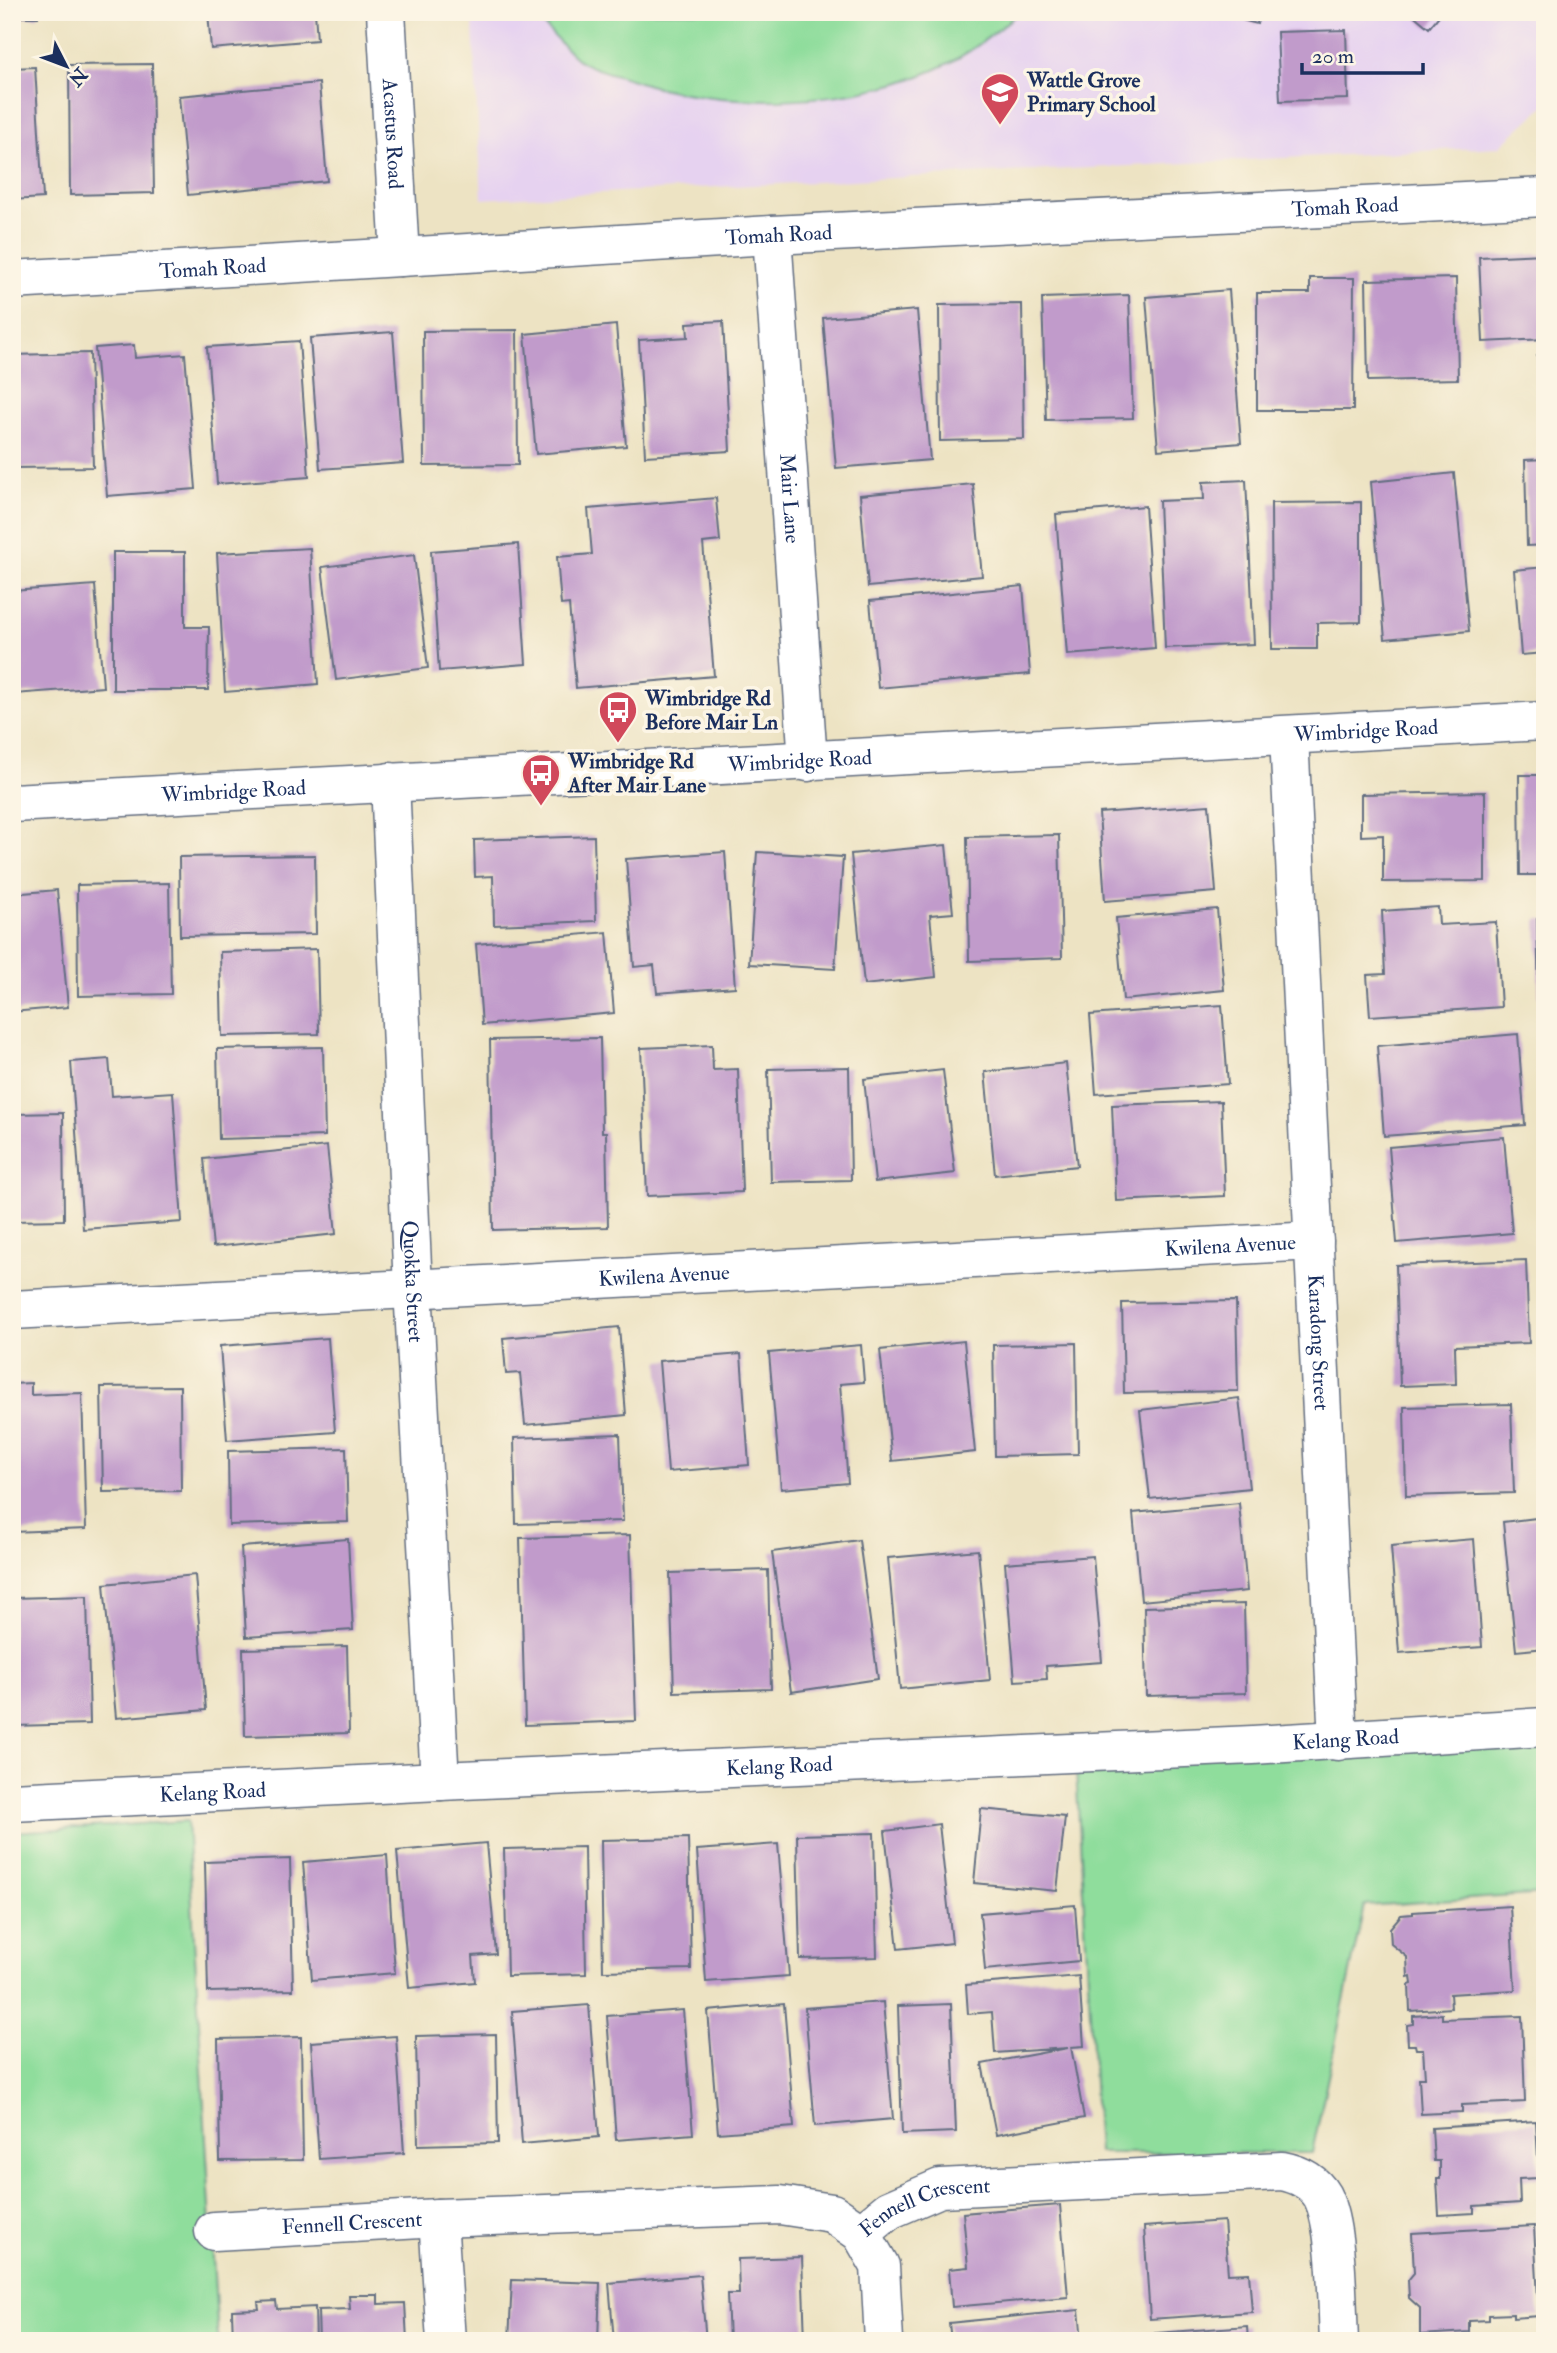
<svg xmlns="http://www.w3.org/2000/svg" width="1557" height="2353" viewBox="0 0 1557 2353" font-family="'IM FELL Double Pica',serif">
  <style>
    .built { fill: #e6d2f0 }
    .green { fill: #8fdd9c; stroke: #55867d; stroke-width: 2 }
    .building { fill: #c19bcb }
    .lines { fill: none; stroke-linecap: round; stroke-linejoin: round }
    .street-casing { stroke: #646e81; stroke-width: 41 }
    .street { stroke: #fff; stroke-width: 38 }
    .labels { text-anchor: middle; stroke-width: 7; stroke-linejoin: round; paint-order: stroke }
    .poi-label { font-size: 21px; font-weight: bold; fill: #1b2f5e; stroke: #fcf5e5; text-anchor: start }
    .street-label { font-size: 21px; fill: #1b2f5e; stroke: #fcf5e5 }
  </style>
  <rect width="100%" height="100%" fill="#fcf5e5"/>
  <filter id="ink" filterUnits="userSpaceOnUse"><feTurbulence type="fractalNoise" baseFrequency=".0143" numOctaves="2"/><feDisplacementMap in="SourceGraphic" scale="14" xChannelSelector="R" yChannelSelector="G"/><feConvolveMatrix kernelMatrix="1 2 1 2 8 2 1 2 1" color-interpolation-filters="sRGB"/></filter>
  <filter id="wash" filterUnits="userSpaceOnUse"><feTurbulence type="fractalNoise" baseFrequency=".00686" numOctaves="4" result="noise"/><feDisplacementMap in="SourceGraphic" scale="28" xChannelSelector="R" yChannelSelector="G"/><feGaussianBlur stdDeviation="1.57" result="paint"/><feColorMatrix in="noise" values="0 0 0 0 0 0 0 0 0 0 0 0 0 0 0 0 0 1.4 0 .05"/><feComposite in="paint" operator="in"/></filter>
  <g filter="url(#wash)">
    <rect width="100%" height="100%" fill="#ede3c3"/>
    <path class="built" d="M472,12H1545V105L1499,147L482,199Z"/>
    <path class="green" d="M531,12H1019C997,31 977,48 951,62C866,107 719,111 630,79C615,74 593,70 580,61C565,50 546,26 531,12Z
      M1545,1729V1894L1364,1906L1312,2153H1098L1075,1753Z
      M187,1821L218,2341H12V1832Z"/>
    <g id="blocks">
      <path class="building" d="M12,12H38V17H12Z
        M208,12H315L317,40L211,49Z
        M1213,12H1260L1257,24Z
        M1410,12H1442L1429,28Z
        M1346,30L1348,99L1280,101L1277,32Z
        M152,64L154,193L70,195L69,65Z
        M35,67L43,198L12,200V68Z
        M319,83L327,181L188,195L179,96Z
        M1545,254V339L1483,342L1479,257Z
        M1310,278H1354L1353,410H1257V293H1310Z
        M1456,278L1458,379L1368,381L1366,280Z
        M1229,290L1241,443L1158,450L1146,297Z
        M1129,295L1133,418L1046,420L1042,298Z
        M1022,304L1024,439L940,441L939,305Z
        M917,310L930,460L836,468L823,318Z
        M723,321L730,451L645,456L639,340L688,337L687,323Z
        M616,325L626,446L536,454L525,334Z
        M517,330L518,465L424,466L423,331Z
        M393,332L403,463L320,469L310,338Z
        M299,341L309,477L217,484L207,347Z
        M134,345L135,358L185,354L196,489L107,496L95,348Z
        M90,353L93,467L12,468V355Z
        M1545,355V424H1543L1537,356Z
        M1545,459V545L1527,546L1525,460Z
        M1454,473L1469,631L1385,639L1371,482Z
        M1246,480L1254,644L1165,648L1159,501L1204,499L1203,482Z
        M973,484L982,576L868,587L860,495Z
        M716,498L720,541L703,543L714,676L576,688L569,604L561,605L557,557L592,554L588,509Z
        M1361,502V622L1317,623V649H1272L1271,503Z
        M1145,506L1155,648L1067,655L1056,514Z
        M518,544L526,664L439,671L431,551Z
        M310,548L318,684L225,692L217,553Z
        M113,552H185V627H209L208,690H113Z
        M414,555L428,668L336,680L322,567Z
        M1545,567V653L1521,655L1514,570Z
        M95,585L103,687L15,694L12,665V591Z
        M1023,586L1030,674L878,688L870,601Z
        M1519,775H1545V875H1520Z
        M1485,792V881L1383,882V835L1361,836V794Z
        M1209,805L1216,892L1105,901L1099,813Z
        M1059,835L1062,958L969,961L967,837Z
        M594,836L596,921L494,925L493,876L475,877L474,840Z
        M946,845L953,913L930,915L936,977L864,985L851,854Z
        M725,852L735,987L657,993L654,965L634,967L626,859Z
        M757,852L843,857L835,969L749,964Z
        M315,855L316,934L180,936L179,857Z
        M169,883L171,994L78,996L77,885Z
        M57,890L68,1007L12,1012V894Z
        M1438,907L1439,925L1496,922L1501,1007L1370,1016L1367,975L1385,974L1382,911Z
        M1217,909L1224,990L1123,1000L1116,918Z
        M1537,919H1545V998H1539Z
        M607,932L614,1013L482,1025L476,944Z
        M317,949L319,1034L222,1036L220,952Z
        M1222,1005L1228,1084L1096,1094L1090,1015Z
        M1518,1034L1525,1125L1384,1136L1377,1046Z
        M600,1038L602,1132H606L608,1227L493,1230L490,1040Z
        M712,1045L713,1070L738,1069L742,1192L647,1196L641,1048Z
        M323,1047L325,1136L219,1139L217,1049Z
        M109,1059L112,1096L173,1092L182,1222L83,1229L71,1062Z
        M1066,1063L1077,1166L995,1175L985,1072Z
        M849,1067L851,1180L771,1182L768,1069Z
        M943,1070L955,1173L875,1182L864,1079Z
        M1221,1101L1225,1196L1116,1201L1112,1105Z
        M63,1113L64,1220L12,1221V1114Z
        M1504,1137L1512,1233L1397,1243L1389,1147Z
        M327,1146L336,1234L213,1247L204,1159Z
        M1526,1260L1529,1343L1455,1346L1456,1384L1400,1386L1396,1265Z
        M1236,1301L1238,1391L1124,1393L1122,1303Z
        M619,1327L626,1415L525,1425L520,1373L506,1374L503,1338Z
        M328,1338L335,1432L227,1440L220,1346Z
        M964,1341L975,1452L892,1461L880,1350Z
        M1076,1343L1078,1454L995,1456L993,1345Z
        M861,1345L864,1382L840,1384L848,1483L781,1489L769,1353Z
        M741,1354L749,1465L668,1472L659,1361Z
        M31,1383V1395L82,1393L86,1529L12,1532V1384Z
        M180,1386L181,1491L103,1492L101,1387Z
        M1239,1398L1249,1488L1150,1499L1140,1410Z
        M1511,1404L1514,1493L1406,1496L1404,1407Z
        M620,1434L623,1521L516,1524L514,1438Z
        M346,1448L348,1522L229,1525L228,1451Z
        M1239,1503L1247,1591L1141,1601L1133,1513Z
        M1545,1517V1648L1516,1651L1503,1522Z
        M630,1535L636,1721L525,1725L520,1538Z
        M348,1539L353,1630L246,1637L241,1547Z
        M1474,1539L1482,1647L1399,1653L1391,1546Z
        M859,1540L878,1679L791,1692L772,1552Z
        M978,1550L990,1680L900,1689L888,1558Z
        M1093,1556L1102,1662L1046,1666L1047,1679L1015,1681L1005,1563Z
        M768,1570L771,1689L674,1692L670,1573Z
        M195,1575L206,1710L116,1718L104,1584Z
        M87,1596L90,1724L12,1726V1598Z
        M1244,1604L1246,1693L1146,1696L1144,1607Z
        M347,1646L349,1733L245,1736L243,1649Z
        M981,1809L1065,1817L1057,1891L974,1883Z
        M939,1824L952,1943L898,1949L885,1831Z
        M874,1833L877,1957L800,1959L797,1835Z
        M688,1838L691,1969L603,1971L601,1840Z
        M486,1843L496,1954L473,1956L475,1982L409,1988L397,1851Z
        M778,1844L789,1976L706,1982L697,1850Z
        M584,1847L586,1974L507,1976L504,1849Z
        M387,1855L395,1973L312,1980L303,1862Z
        M290,1859L293,1990L208,1992L205,1862Z
        M1075,1905L1079,1961L985,1970L980,1913Z
        M1510,1906L1515,1990L1450,1994L1451,2008L1410,2011L1409,1985L1412,1984L1411,1976L1408,1977L1407,1957L1391,1944L1390,1928L1401,1915L1413,1914V1912Z
        M1079,1976L1084,2046L1071,2047L1084,2118L996,2135L982,2064L1068,2048L995,2053L992,2012L968,2014L966,1985Z
        M883,2002L893,2119L815,2126L805,2008Z
        M784,2004L794,2127L718,2133L708,2011Z
        M951,2004L956,2132L902,2134L898,2006Z
        M589,2005L599,2137L522,2144L512,2011Z
        M683,2010L693,2134L616,2140L607,2016Z
        M1442,2014V2019L1522,2016L1525,2102L1462,2105V2112L1421,2114L1419,2078H1425L1423,2049H1416L1415,2045H1408L1407,2025L1413,2024V2016Z
        M496,2034L498,2143L418,2145L416,2036Z
        M396,2036L404,2153L319,2159L311,2042Z
        M301,2037L303,2160L220,2161L218,2039Z
        M1536,2121L1539,2178L1519,2179L1520,2203L1474,2206V2213L1439,2215L1437,2179H1440V2161H1434L1432,2128Z
        M1060,2205L1068,2297L952,2307L949,2269L968,2267L963,2213Z
        M1224,2221L1228,2274L1249,2273L1252,2312L1150,2319L1144,2227Z
        M1534,2226L1539,2316L1513,2318V2314L1489,2315V2320L1469,2321V2332L1420,2335V2308L1409,2298L1408,2280L1414,2273L1412,2233Z
        M802,2257L805,2341H729L727,2294H739L738,2259Z
        M700,2275L706,2341H614L609,2283Z
        M512,2280L600,2283L598,2341H509Z
        M349,2295H378V2304L405,2303L407,2341H319L318,2310L350,2309Z
        M276,2301L277,2309L315,2307L316,2341H233L232,2310L259,2309L258,2302Z
        M1079,2310L1082,2341H951L949,2323Z
        M1247,2326L1248,2341H1146L1145,2334Z"/>
    </g>
  </g>
  <g filter="url(#ink)">
    <use href="#blocks" fill-opacity="0" stroke="#646e81" stroke-width="2"/>
    <g class="lines">
      <g class="street-casing">
        <g id="street">
          <path id="s1" d="M386,12L400,257"/>
          <path id="s2" d="M772,235L808,762"/>
          <path id="s3" d="M12,280L772,235L1545,197"/>
          <path id="s4" d="M1289,736L1338,1741"/>
          <path id="s5" d="M390,782L413,1288L440,1781"/>
          <path id="s6" d="M12,803L1545,721"/>
          <path id="s7" d="M12,1310L1314,1241"/>
          <path id="s8" d="M12,1802L440,1781L1253,1745L1545,1727"/>
          <path d="M438,2218L446,2341"/>
          <path id="s9" d="M214,2231L438,2218L780,2205L832,2213L861,2233L889,2210L940,2188L1282,2171C1298,2174 1313,2181 1322,2196C1338,2227 1337,2304 1339,2341"/>
          <path d="M861,2233L880,2266L884,2341"/>
        </g>
      </g>
      <use href="#street" class="street"/>
    </g>
  </g>
  <defs>
    <g id="school-pin" transform="scale(2.0125)"><path d="M0 17L-7.5 6A9.5 9.5 0 1 1 7.5 6Z" fill="#d1495b" stroke="#fcf5e5"/><path d="M0-5L7-2L0 1L-7-2ZM-4 1L0 2.5L4 1V4Q0 6-4 4Z" fill="#fff"/></g>
    <g id="bus-pin" transform="scale(2.0125)"><path d="M0 17L-7.5 6A9.5 9.5 0 1 1 7.5 6Z" fill="#d1495b" stroke="#fcf5e5"/><path d="M-5-6H5V4H4V6H2V4H-2V6H-4V4H-5ZM-3.5-4V0h7V-4ZM-3.5 1.2v1.5H-2V1.2ZM2 1.2v1.5H3.5V1.2Z" fill="#fff"/></g>
  </defs>
  <g fill-rule="evenodd">
    <use href="#school-pin" x="1000" y="92"/>
    <use href="#bus-pin" x="618" y="710"/>
    <use href="#bus-pin" x="541" y="773"/>
  </g>
  <g class="labels">
    <g class="poi-label">
      <text x="1027" y="87">Wattle Grove<tspan x="1027" dy="24">Primary School</tspan></text>
      <text x="645" y="705">Wimbridge Rd<tspan x="645" dy="24">Before Mair Ln</tspan></text>
      <text x="568" y="768">Wimbridge Rd<tspan x="568" dy="24">After Mair Lane</tspan></text>
    </g>
    <g class="street-label">
      <text dy="7" stroke="none"><textPath href="#s1" startOffset="122">Acastus Road</textPath></text>
      <text dy="7" stroke="none"><textPath href="#s3" startOffset="1335">Tomah Road</textPath></text>
      <text dy="7" stroke="none"><textPath href="#s3" startOffset="768">Tomah Road</textPath></text>
      <text dy="7" stroke="none"><textPath href="#s3" startOffset="201">Tomah Road</textPath></text>
      <text dy="7" stroke="none"><textPath href="#s2" startOffset="264">Mair Lane</textPath></text>
      <text dy="7" stroke="none"><textPath href="#s6" startOffset="1356">Wimbridge Road</textPath></text>
      <text dy="7" stroke="none"><textPath href="#s6" startOffset="789">Wimbridge Road</textPath></text>
      <text dy="7" stroke="none"><textPath href="#s6" startOffset="222">Wimbridge Road</textPath></text>
      <text dy="7" stroke="none"><textPath href="#s7" startOffset="1220">Kwilena Avenue</textPath></text>
      <text dy="7" stroke="none"><textPath href="#s7" startOffset="653">Kwilena Avenue</textPath></text>
      <text dy="7" stroke="none"><textPath href="#s5" startOffset="500">Quokka Street</textPath></text>
      <text dy="7" stroke="none"><textPath href="#s4" startOffset="607">Karadong Street</textPath></text>
      <text dy="7" stroke="none"><textPath href="#s8" startOffset="1335">Kelang Road</textPath></text>
      <text dy="7" stroke="none"><textPath href="#s8" startOffset="768">Kelang Road</textPath></text>
      <text dy="7" stroke="none"><textPath href="#s8" startOffset="201">Kelang Road</textPath></text>
      <text dy="7" stroke="none"><textPath href="#s9" startOffset="726">Fennell Crescent</textPath></text>
      <text dy="7" stroke="none"><textPath href="#s9" startOffset="138">Fennell Crescent</textPath></text>
    </g>
  </g>
  <rect width="1557" height="2353" fill="none" stroke="#fcf5e5" stroke-width="42"/>
  <g transform="translate(66 66) rotate(132)" stroke="#fcf5e5" stroke-width="5" paint-order="stroke">
  <path d="M0-5L12 26L0 18L-12 26Z" fill="#1b2f5e"/>
  <text y="-10" font-size="19" font-weight="bold" text-anchor="middle" fill="#1b2f5e">N</text>
  </g>
  <path d="M1302 63v10h121v-10" fill="none" stroke="#1b2f5e" stroke-width="3.5"/>
  <text x="1312" y="63" font-size="21" fill="#1b2f5e" stroke="#fcf5e5" stroke-width="5" paint-order="stroke">20 m</text>
</svg>
